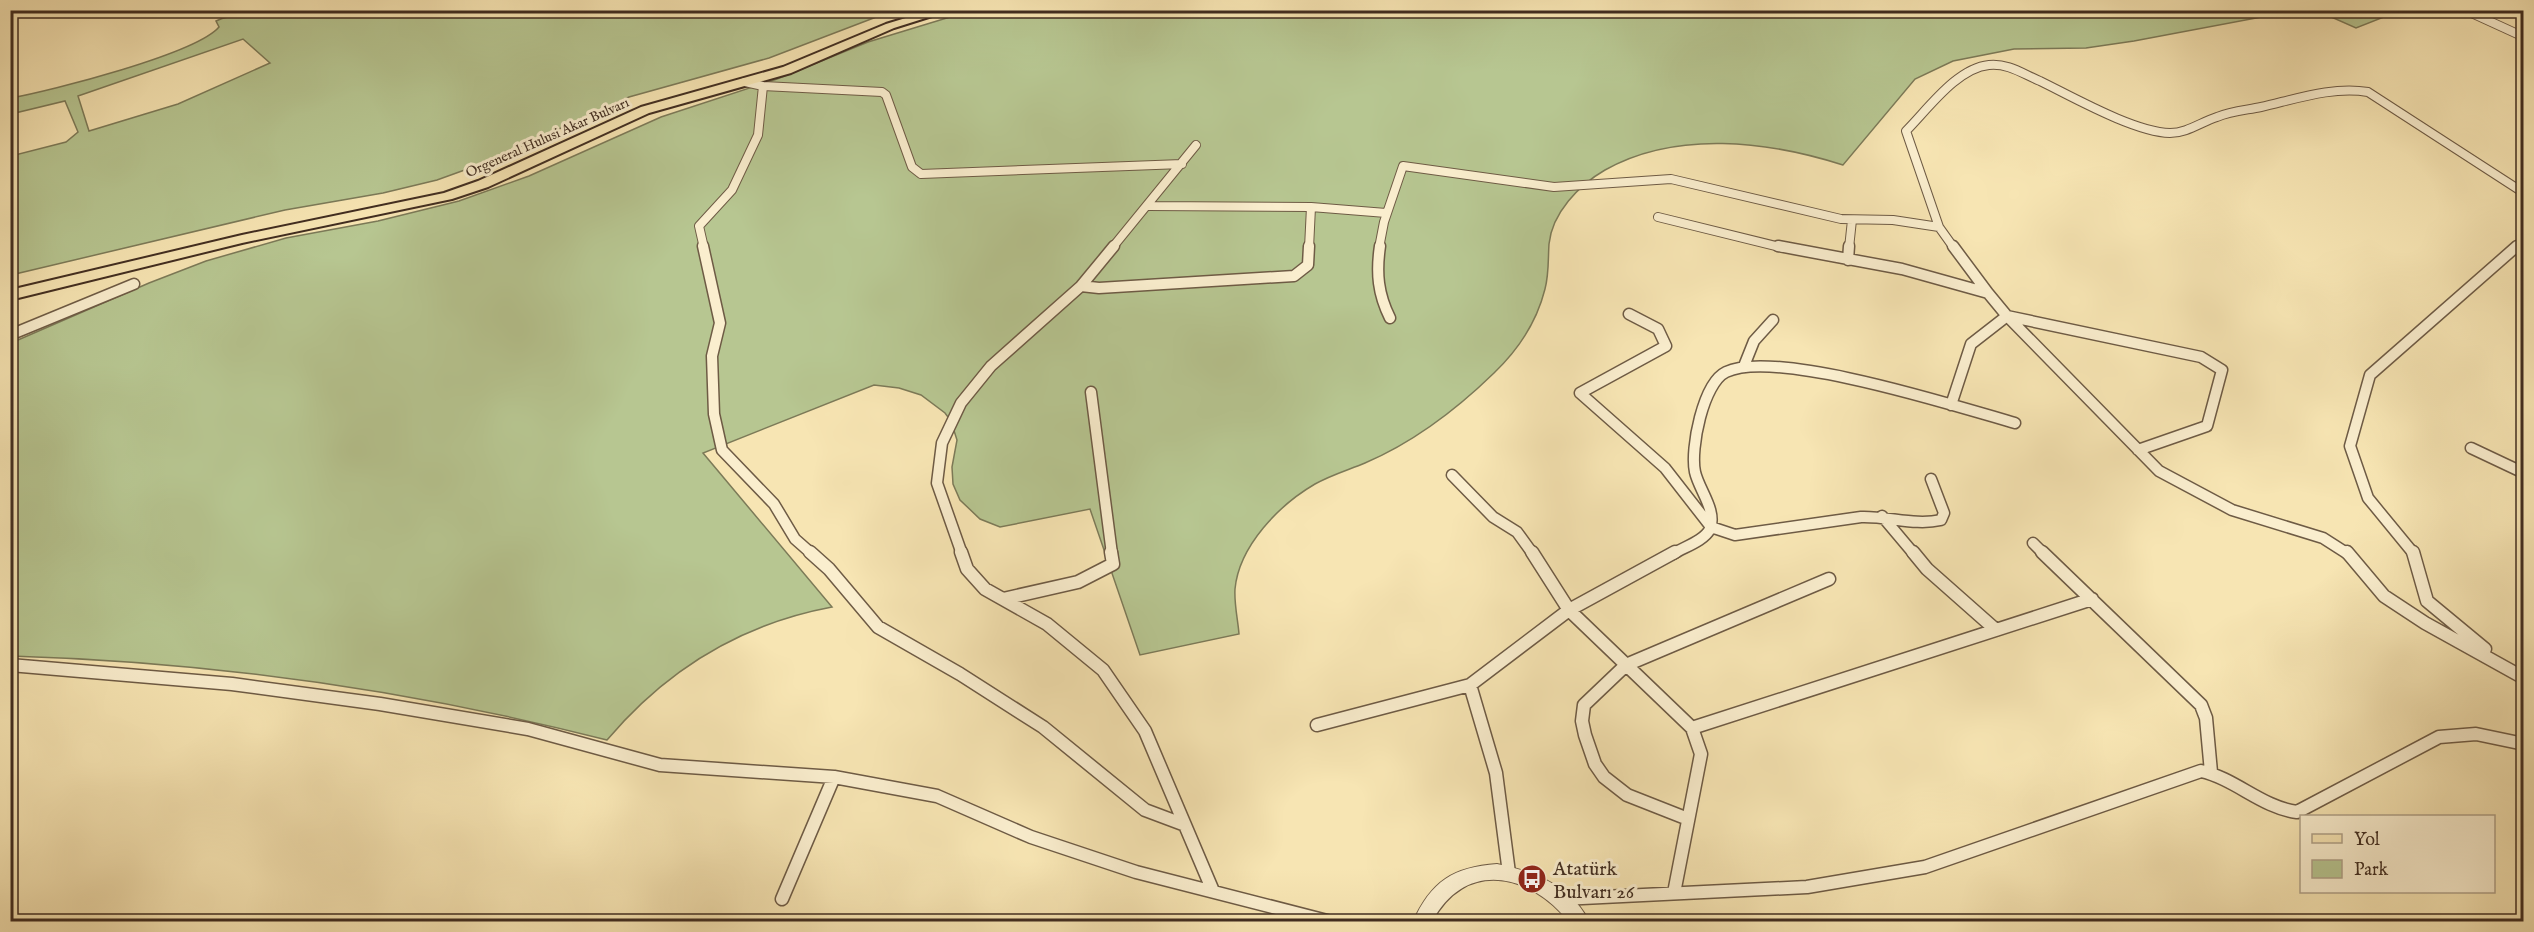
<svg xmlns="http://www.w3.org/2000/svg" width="2534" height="932" viewBox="0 0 2534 932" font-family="'IM FELL English',serif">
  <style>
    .green { fill: #b7c691; stroke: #7c7a58; stroke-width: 1.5; fill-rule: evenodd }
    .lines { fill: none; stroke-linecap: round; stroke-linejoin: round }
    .minor-far2-casing { stroke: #6e5b45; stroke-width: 10 }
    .minor-far1-casing { stroke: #6e5b45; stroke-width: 13 }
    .minor-casing { stroke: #6e5b45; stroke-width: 15 }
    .tertiary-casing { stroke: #6e5b45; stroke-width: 2 }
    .primary-casing { stroke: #412d20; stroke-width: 4 }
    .minor-far2 { stroke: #faeece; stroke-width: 8 }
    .minor-far1 { stroke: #faeece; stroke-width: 10 }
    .minor { stroke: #faeece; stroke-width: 12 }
    .tertiary { fill: #faeece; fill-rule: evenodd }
    .primary { fill: #f7e5b3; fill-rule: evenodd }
    .labels { text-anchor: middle; stroke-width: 6; stroke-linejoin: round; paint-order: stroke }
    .far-street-label { font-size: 14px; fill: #412d20; stroke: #faeece }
    .near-poi-label { font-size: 20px; fill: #412d20; stroke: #faeece; text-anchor: start }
  </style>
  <rect width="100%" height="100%" fill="#f7e5b3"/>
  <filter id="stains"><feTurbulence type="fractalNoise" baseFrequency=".00333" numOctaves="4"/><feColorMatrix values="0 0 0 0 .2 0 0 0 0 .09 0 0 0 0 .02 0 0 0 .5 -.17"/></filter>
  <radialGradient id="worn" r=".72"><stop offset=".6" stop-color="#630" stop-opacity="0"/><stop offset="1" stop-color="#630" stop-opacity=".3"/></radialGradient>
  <path class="green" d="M994,10L2293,11L2134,41L2086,48L2014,49L1953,61L1915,79L1843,165C1768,141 1676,130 1605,170C1579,185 1552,213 1549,244C1548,259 1549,274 1545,289C1537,321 1518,350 1494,373C1458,408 1412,443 1365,463C1348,470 1331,475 1315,484C1279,505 1239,546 1235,589C1234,604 1238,620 1239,634L1140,655L1090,509L1000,527L980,519L960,500L953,484L952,467L957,440L951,421L945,413L921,395L899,388L874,385L703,453L832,607C741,624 667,669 607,740C411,690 213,662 11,656V343L149,283L206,261L286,238L378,221L459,201L529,176L661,117L777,79L868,42L950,17Z
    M269,11V10L892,11L769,58L629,97L484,163L437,180L383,193L285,210L11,275V156L66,142L78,132L65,101L11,114V98C50,91 196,54 219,27L216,21C232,12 252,19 269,11ZM243,39L270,63L178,104L89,131L78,96Z
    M2341,11H2380L2389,15L2356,28L2329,16Z"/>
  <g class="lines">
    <g class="minor-far2-casing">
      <path id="minor-far2" d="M2465,10L2524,37
        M745,82L763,86L882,92L886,95L912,167L921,174L1182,164
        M1149,206L1311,207L1386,213
        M1658,217L1784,248
        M1939,227L1954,248
        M704,248L699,226L732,190L758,135L763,86
        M1112,248L1196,145
        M1309,248L1311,207
        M1379,248L1384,222L1403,166L1554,187L1671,179L1841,219L1893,220L1939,227L1906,131C1928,109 1957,68 1989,65C2008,63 2023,74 2040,81C2073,97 2134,132 2170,133C2187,133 2201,122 2217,117C2231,111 2247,110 2261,107C2296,99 2333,86 2368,92L2524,193
        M1849,248L1852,220
        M2515,248L2524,240"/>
    </g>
    <g class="minor-far1-casing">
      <path id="minor-far1" d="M703,246L720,323L712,356L714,414L722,450L774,504L795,539L812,554
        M1380,246C1376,273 1378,294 1390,318
        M1778,246L1902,269L1988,293L2007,316L2159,471L2232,510L2323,538L2348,554
        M1953,246L1988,293
        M1848,260L1849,246
        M1081,286L1099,288L1294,276L1308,265L1309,246
        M1629,314L1658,329L1666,346L1580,393L1665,468L1711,527L1735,535L1861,517C1888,516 1915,526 1941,520L1944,513L1931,479
        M10,335L134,284
        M1744,366L1754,341L1773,320
        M1091,392L1112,554
        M1951,405L1971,344L2007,316L2201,357L2222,370L2207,426L2138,450
        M2471,448L2524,473
        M1452,475L1493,517L1517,532L1533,554
        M1882,516L1914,554
        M2033,543L2044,554
        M962,554L937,483L942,443L961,403L991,366L1081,286L1114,246
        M1673,554C1684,547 1704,541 1710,529C1717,510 1699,490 1695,472C1690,449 1703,383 1726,372C1775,348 1959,407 2015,423
        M2414,554L2368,498L2350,446L2370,375L2517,246"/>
    </g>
    <g class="minor-casing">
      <path id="minor" d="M810,552L829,569L878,627L960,674L1043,727L1145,810L1185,825
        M961,552L967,569L985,589L1047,624L1103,670L1145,731L1213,891
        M1532,552L1569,610L1692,728L1701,754L1674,893
        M1913,552L1927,569L1996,630
        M2042,552L2201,705L2206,718L2211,772
        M2347,552L2384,596L2425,623L2524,678
        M2413,552L2427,601L2485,649
        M1003,599L1078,582L1113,564L1111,552
        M10,665L232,684L380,704L528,729L660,765L834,777L937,796L1031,837L1136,872L1331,922
        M1470,685L1496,773L1509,873
        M1317,725L1470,685L1569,610L1675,552
        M1692,728L2092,599
        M1688,819L1627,795L1604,777L1595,764L1585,735L1582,721L1584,705L1626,665L1829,579
        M782,899L834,777
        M1562,899L1807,887L1925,867L2201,771C2236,779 2261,807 2297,812L2439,737L2476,734L2524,744"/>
    </g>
    <g class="tertiary-casing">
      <path id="tertiary" d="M1497,864C1532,871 1573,886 1589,922H1569C1530,873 1465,859 1432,922H1413C1431,881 1454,867 1497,864Z"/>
    </g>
    <g class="primary-casing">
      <path id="primary" d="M932,10H951L894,28L791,73L649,113L488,187L452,199L242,243L10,300V290L242,235L444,193L478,181L641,107L783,67L886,24Z"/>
    </g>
    <use href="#minor-far2" class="minor-far2"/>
    <use href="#minor-far1" class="minor-far1"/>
    <use href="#minor" class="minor"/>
    <use href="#tertiary" class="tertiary"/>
    <use href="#primary" class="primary"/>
  </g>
  <defs>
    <g id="bus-disc" transform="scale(1.5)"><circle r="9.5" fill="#8f2418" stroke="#faeece"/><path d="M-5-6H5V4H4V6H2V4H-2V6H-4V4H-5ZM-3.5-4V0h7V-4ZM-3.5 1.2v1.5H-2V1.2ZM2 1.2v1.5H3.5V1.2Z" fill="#fff"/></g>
  </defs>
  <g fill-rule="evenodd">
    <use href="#bus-disc" x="1532" y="879"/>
  </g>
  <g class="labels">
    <g class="far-street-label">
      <text transform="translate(547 137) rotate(-24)" y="5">Orgeneral Hulusi Akar Bulvarı</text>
    </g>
    <g class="near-poi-label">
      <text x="1553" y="875">Atatürk<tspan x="1553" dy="23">Bulvarı 26</tspan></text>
    </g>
  </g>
  <rect width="2534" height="932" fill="none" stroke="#f7e5b3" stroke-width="36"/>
  <rect x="12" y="12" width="2510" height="908" fill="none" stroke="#412d20" stroke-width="3"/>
  <rect x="18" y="18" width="2498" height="896" fill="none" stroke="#412d20" stroke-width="1.5"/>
  <rect x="2300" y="815" width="195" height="78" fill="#faeece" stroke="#b0a188" stroke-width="1.5"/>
  <rect x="2312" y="834" width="30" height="9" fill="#f7e5b3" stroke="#b0a188" stroke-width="1.5"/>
  <text x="2354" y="845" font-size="18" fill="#412d20">Yol</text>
  <rect x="2312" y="860" width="30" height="18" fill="#b7c691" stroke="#b0a188" stroke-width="1.5"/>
  <text x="2354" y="875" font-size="18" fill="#412d20">Park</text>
  <rect width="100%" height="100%" filter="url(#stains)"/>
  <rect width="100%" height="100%" fill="url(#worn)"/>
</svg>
